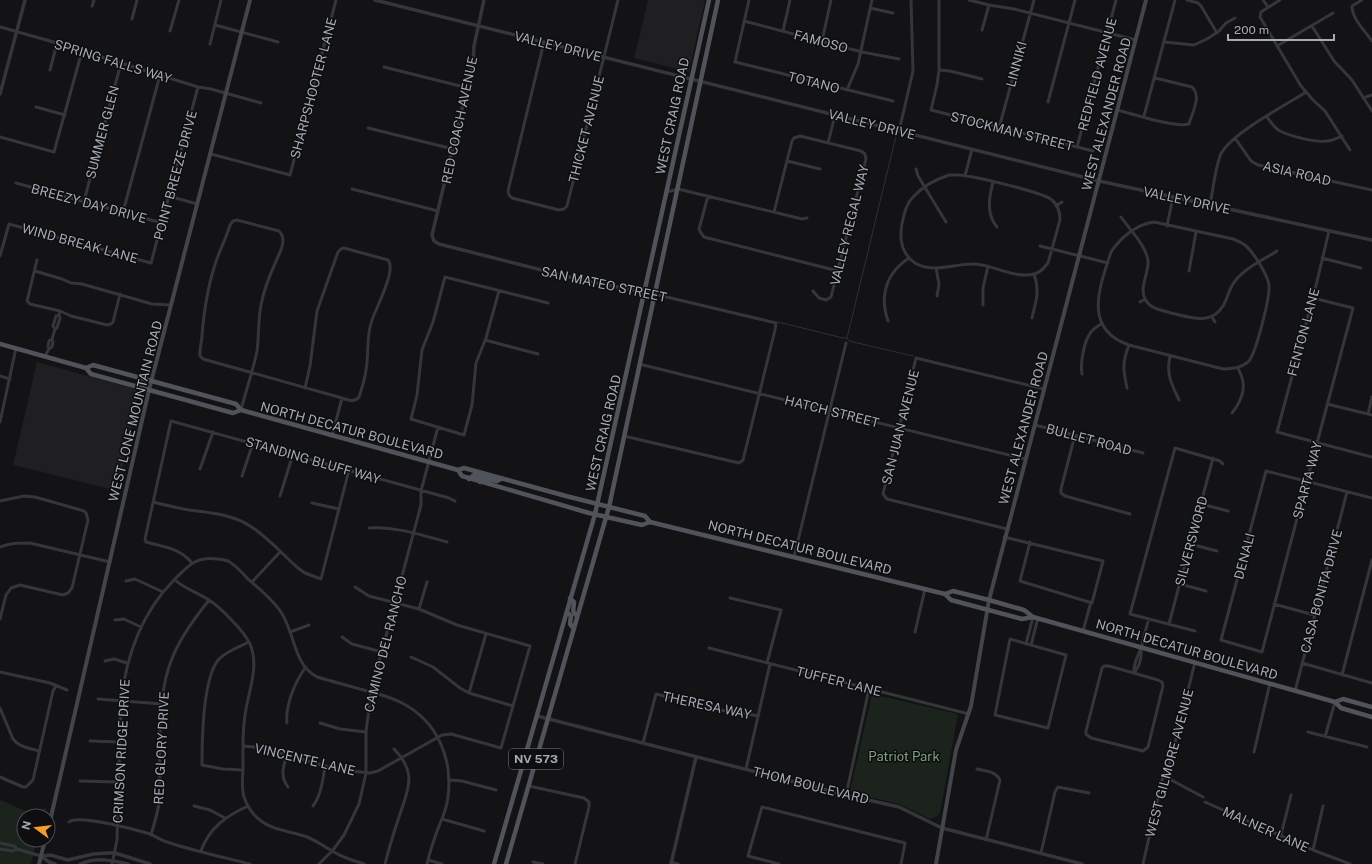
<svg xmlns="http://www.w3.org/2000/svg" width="1372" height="864" viewBox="0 0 1372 864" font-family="'Public Sans',sans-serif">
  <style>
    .built { fill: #1f1f22 }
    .green { fill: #1b231c }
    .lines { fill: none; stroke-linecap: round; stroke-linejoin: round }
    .stream { stroke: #293339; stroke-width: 1 }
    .minor { stroke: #34363a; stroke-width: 3 }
    .tertiary { stroke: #34363a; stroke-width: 3.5 }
    .secondary { stroke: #42454a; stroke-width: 4 }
    .primary { stroke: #505359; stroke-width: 4.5 }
    .labels { text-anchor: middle; stroke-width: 3; stroke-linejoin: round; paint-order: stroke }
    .shield { fill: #0e0e10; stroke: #787d84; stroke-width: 1 }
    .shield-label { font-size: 12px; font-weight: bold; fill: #a5acb5 }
    .street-label { font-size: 13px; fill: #a5acb5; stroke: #0e0e10 }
    .park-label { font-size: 13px; fill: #7da17c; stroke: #0e0e10 }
  </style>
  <rect width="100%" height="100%" fill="#131315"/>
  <path class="built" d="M648,0H705L689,72L634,58Z
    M37,362L135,389L139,393L118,491L13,465Z"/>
  <path class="green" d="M872,694L958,714L940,813L936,817L930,819L899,804L850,792Z
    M0,800L35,815L46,807L44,816H24V840H37L31,864H0Z"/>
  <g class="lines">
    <path class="stream" d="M778,322L843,338H847L849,341L913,356
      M847,338L896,136"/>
    <path class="minor" d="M749,0L735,62L893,101
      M939,0V70L937,85L931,110L1093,151
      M969,0L989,5L1014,9L1136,40
      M1187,0L1198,3L1201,6L1217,33
      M1263,0L1268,7
      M1280,0L1261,12L1260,17L1301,86L1313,100L1325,111L1350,150
      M1362,0L1352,6C1352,19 1365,31 1372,41
      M92,6L94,0
      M870,8L893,13
      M132,19L137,0
      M744,21L862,52L899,59
      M215,25L278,42
      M1312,26L1334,61L1352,80L1372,111
      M0,27L57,43L198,87L211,89L261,103
      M982,30L989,5
      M170,31L179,0
      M783,31L790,0
      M822,41L831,0
      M544,42L508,191L509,195L512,198L559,210L564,209L567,206L618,0
      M1164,42L1194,45L1207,39L1219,31L1226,23L1235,18
      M210,44L221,0
      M1277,46L1333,13
      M384,67L468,88
      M50,70L57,43
      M939,70L950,71L982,79
      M847,90L858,64L872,0
      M1363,98L1372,95
      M1048,102L1075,0
      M36,107L65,115
      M1117,110C1134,114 1174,128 1189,124C1192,113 1202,96 1192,87L1155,78
      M1144,116L1175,0
      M1267,117C1271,122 1274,128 1280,131C1290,136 1316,143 1327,141C1332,141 1337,138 1342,136
      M368,128L453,149
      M999,128L1034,0
      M899,131L913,71L911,0
      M0,137L54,152L82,51
      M1235,138L1251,161L1258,165L1372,190
      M828,143L835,115
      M1077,147L1116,0
      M211,154L290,175L336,0
      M787,161L820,169
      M916,169L918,176L946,222
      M949,175C952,175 956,175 959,175C973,176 1043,192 1052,200C1058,205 1060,213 1060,220L1048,263C1045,267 1040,273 1034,274C1016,279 993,265 975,264C955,263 933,274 915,263C899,252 899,235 903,219C905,211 907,203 913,197C922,187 937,179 949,175Z
      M965,176L972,149
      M993,182C989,197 986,214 997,227
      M16,183L162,223
      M352,189L438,211
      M667,192L678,189L802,219L807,218
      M169,196L197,204
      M708,196L699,229L701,233L704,237L838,271
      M84,201L121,63
      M1210,205C1213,189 1215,170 1220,156C1228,135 1286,105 1306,92
      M1056,206L1062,202
      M123,212L160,75
      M774,212L792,141L794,138L800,136L861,151L865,154L866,159L831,297L826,300L819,298L813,291
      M1121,217C1130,230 1146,245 1148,261C1149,273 1139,287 1145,299C1150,309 1162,310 1171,313C1189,317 1211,326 1223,306C1228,298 1229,288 1235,281C1245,268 1263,260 1277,251
      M1154,222L1233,239C1238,241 1243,243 1246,246C1254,253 1269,277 1269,286C1270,298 1256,352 1249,361C1242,368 1233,369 1223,369L1129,345C1082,329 1100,286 1111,252C1120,238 1137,224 1154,222Z
      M1167,226L1173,197
      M1329,231L1313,298L1277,432L1372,457
      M1040,246L1108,263
      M0,256L9,224L151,263L198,87
      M1322,258L1361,268
      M37,260L28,297L27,301L30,304L60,311L71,316L107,325L111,324L113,322L120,294
      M936,268L939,284L937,296
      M35,271L62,279L71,283L82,284L152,304L171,305
      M1189,271L1196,232
      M499,291L486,338L476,363L472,405L464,435L411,419L417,395L422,350L433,322L445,277L548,303
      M1313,298L1353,308C1322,423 1292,537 1262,652L1221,640L1266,471L1372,498
      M1140,302L1145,299
      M983,305V288L988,266
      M1212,317L1215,322
      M1032,318C1036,300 1040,293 1034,274
      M888,321C882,305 883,287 893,273C897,267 903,262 909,258
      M55,329L53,326L56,316L59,315
      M485,340L538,354
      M49,349L48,346L49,341L52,339L55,329L57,328L60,318L59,315L60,311
      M45,356L49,349L52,347L53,342L52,339
      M1170,356C1166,374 1171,383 1179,400
      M639,364L1025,459
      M1082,374C1080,363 1084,341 1091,332C1094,328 1098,326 1101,324
      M0,376L10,379
      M1127,388C1123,369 1122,363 1129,345
      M1327,404L1372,415
      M241,410C246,390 253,371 257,351C259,336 258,320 261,305C264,289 270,274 277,259C281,250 287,239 279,231L237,220L233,221L230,225C226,239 218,253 214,268C207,290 204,312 202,335C202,342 199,349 200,356L203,359L342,398C349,400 354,403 359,397C362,388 365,379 366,370C369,354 366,336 372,320C376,308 397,269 388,260L344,248L341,249L338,252L317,311L310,366L305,388
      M1232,413C1238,406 1245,393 1243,383C1243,378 1240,373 1238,368
      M1368,414L1372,397
      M0,422L16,348
      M1035,425L1143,453
      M1075,435L1061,489V493L1065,496L1130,514
      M332,436L342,398
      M624,436L739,463L743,460L775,330L776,323L654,294
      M200,469L213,432
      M242,476L253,443
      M280,496L293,454
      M0,501L24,496L35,497L84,511L86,513L88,520L72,588L68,593L63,595L20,585L11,588L6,595L0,619
      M153,502C165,505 177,508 189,510C210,513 232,514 250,526C268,537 283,555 298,568L305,573L321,579L349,470
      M312,503L339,509
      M1201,504L1228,511
      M369,528C395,526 421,535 447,542
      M1007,529L887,499L883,494L916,358L1044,389
      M1004,537L1103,561L1092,603L1020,581L1030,542
      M1190,544L1217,551
      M0,547C10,543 19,543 30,543L110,562
      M794,557L846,343
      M192,563C179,548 165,547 146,542L145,539L171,421L449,498L455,501
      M175,580C185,589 197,592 209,600C220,607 244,631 250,644C259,665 250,687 246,709C242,728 243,747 243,767C243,776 241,787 244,797C247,806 253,815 261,821C274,831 292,831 307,837C320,842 331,852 344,857C351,860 358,862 364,864
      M126,581L135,579L163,592
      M252,582L280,552
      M1180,584L1206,591
      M730,598L781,610L767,663
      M1274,604L1314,615
      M419,609L427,582
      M115,620L124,619L141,627
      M1169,624L1213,458
      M1083,631L1091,602
      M1195,631L1130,614L1175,448L1220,461L1223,464
      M290,632L309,625
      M915,632L925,589
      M342,637L352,644L382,652
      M1010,639L1066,655L1048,728L995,715Z
      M1026,644L1033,617
      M1031,645L1038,618
      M709,648L969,714
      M411,657L433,667L460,688L469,693L513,706
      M105,661L114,659L127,663
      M1302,663L1372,683
      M1104,666H1109L1158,680L1162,682L1163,686L1148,747L1143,751L1091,738L1086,734V731L1102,668Z
      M0,672L50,683L67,690
      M1134,673C1133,662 1139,655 1142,645C1144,636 1146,627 1149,619
      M1134,673C1140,666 1142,657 1141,647
      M1342,675L1372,560
      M1295,691L1347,492
      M469,693L486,634
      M98,699L162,704
      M0,708L13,739C19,747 29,748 39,751
      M287,723C285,706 295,682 305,668
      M320,723L340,729L366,732
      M1308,732L1367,747
      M1325,737L1335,702
      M90,741L119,742
      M643,743L656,694L717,710L738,712L758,716
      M243,746L264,748L325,766L341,770L370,773L378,771L442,735L451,734L501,748L530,646L457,625L419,609L369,596L355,587
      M1254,752L1270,683
      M287,754C283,767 280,777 288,787
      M746,769L770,664
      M977,769C985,771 996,771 1000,780L986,840
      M243,770L223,769L202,765C202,741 203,677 219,659C227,651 239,647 249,642
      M1164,776L1203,797
      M0,777L23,787H26L33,780L53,691L56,686
      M450,780L462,781L496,790
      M80,781L118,782
      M529,786L584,798L589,802V807L575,864
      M846,795L869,689
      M1205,802L1313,850L1350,864
      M194,806L210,810L225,818
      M313,806C321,795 323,780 325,766
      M442,819L484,831
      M69,822C78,814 137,830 150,834C155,836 161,840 167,842C194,851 222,857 250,864
      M151,835C154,824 158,813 159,802C162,756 154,700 173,656C182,635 195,618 209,600
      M1281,835L1291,795
      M0,843L14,846L17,849L41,856
      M0,849L13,851L17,849
      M1313,850L1323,806
      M201,851C209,828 226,816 248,806
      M1041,853L1055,792L1058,787L1089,793
      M428,860L442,864
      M533,862L543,864
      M671,862L678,864
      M112,864L117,840L121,702C126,656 141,614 173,581C187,567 195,556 217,559C220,559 225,560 228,561C236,565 243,574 249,580C260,589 273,600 281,612C295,633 293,664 317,677C334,682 350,686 367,691C379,694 391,697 402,703C437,721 453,758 448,797C447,807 443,817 439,826C434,839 430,851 427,864
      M319,864L333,850L344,835L359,804L366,773V732L371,692L421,505V491L438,427
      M385,864C389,848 394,832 399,817C403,805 409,791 409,778C408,766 402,757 394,749
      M779,864L748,856L762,807L905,843L901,864
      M1143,864L1162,780L1169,767L1195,662"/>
    <path class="tertiary" d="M375,0L1099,181L1372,240
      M484,0L474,46L473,63L432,235L434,241L439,244L581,280L654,294
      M0,94L25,0
      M537,716L846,795L899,807L942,828L1082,864
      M41,856L50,855L68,860L93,854L108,853H115L150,864
      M41,856L49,862L55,864
      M80,864C96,857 111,860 128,864
      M671,864L696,757"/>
    <path class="secondary" d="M48,830L149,390L250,0
      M39,864L45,840
      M936,864L956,750L971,706L989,600L1146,0"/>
    <path class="primary" d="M0,344L86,368L91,374L233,413L241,410
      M86,368L93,365L236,404L241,410L458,470L464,468L566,496L645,516L650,522L945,594L953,591L989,600L1024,610L1033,617L1335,702L1341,708L1372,717
      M458,470L462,476L589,513L642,525L650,522
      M469,479L474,475L483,478L488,476
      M480,482L488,479L497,481L502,478
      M945,594L951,600L1022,619L1033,617
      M570,598L574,602C574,608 571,612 577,616
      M567,612L571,616L570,624L574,629
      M1335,702L1343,699L1372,707
      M494,864L595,514L709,0
      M506,864L609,507L718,0"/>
  </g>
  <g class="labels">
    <rect class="shield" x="509" y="749" width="54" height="20" rx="3"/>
    <g class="shield-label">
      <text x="536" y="763">NV 573</text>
    </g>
    <g class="street-label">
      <text transform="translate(821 41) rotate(15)" y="5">FAMOSO</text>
      <text transform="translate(558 46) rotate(14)" y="5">VALLEY DRIVE</text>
      <text transform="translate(113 61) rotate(17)" y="5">SPRING FALLS WAY</text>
      <text transform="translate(1016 64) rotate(-75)" y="5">LINNIKI</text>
      <text transform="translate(1097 74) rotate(-75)" y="5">REDFIELD AVENUE</text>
      <text transform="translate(814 82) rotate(14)" y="5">TOTANO</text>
      <text transform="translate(313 88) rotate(-75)" y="5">SHARPSHOOTER LANE</text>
      <text transform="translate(1106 114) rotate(-75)" y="5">WEST ALEXANDER ROAD</text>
      <text transform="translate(672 116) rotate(-78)" y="5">WEST CRAIG ROAD</text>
      <text transform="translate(459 120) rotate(-78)" y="5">RED COACH AVENUE</text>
      <text transform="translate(872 124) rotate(14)" y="5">VALLEY DRIVE</text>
      <text transform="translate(586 129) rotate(-76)" y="5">THICKET AVENUE</text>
      <text transform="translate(1012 131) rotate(14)" y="5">STOCKMAN STREET</text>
      <text transform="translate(102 132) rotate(-75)" y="5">SUMMER GLEN</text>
      <text transform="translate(1297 173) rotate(13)" y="5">ASIA ROAD</text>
      <text transform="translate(175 175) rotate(-75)" y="5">POINT BREEZE DRIVE</text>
      <text transform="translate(1187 200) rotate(12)" y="5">VALLEY DRIVE</text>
      <text transform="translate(89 203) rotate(15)" y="5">BREEZY DAY DRIVE</text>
      <text transform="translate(849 225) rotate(-76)" y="5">VALLEY REGAL WAY</text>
      <text transform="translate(80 243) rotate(15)" y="5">WIND BREAK LANE</text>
      <text transform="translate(604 284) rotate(12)" y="5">SAN MATEO STREET</text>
      <text transform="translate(1303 332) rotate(-75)" y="5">FENTON LANE</text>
      <text transform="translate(135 411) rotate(-76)" y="5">WEST LONE MOUNTAIN ROAD</text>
      <text transform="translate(832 411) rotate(14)" y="5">HATCH STREET</text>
      <text transform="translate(900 427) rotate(-76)" y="5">SAN JUAN AVENUE</text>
      <text transform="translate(1023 428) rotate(-75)" y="5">WEST ALEXANDER ROAD</text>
      <text transform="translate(352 430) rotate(15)" y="5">NORTH DECATUR BOULEVARD</text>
      <text transform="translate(603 433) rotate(-77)" y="5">WEST CRAIG ROAD</text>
      <text transform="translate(1089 439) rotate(15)" y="5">BULLET ROAD</text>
      <text transform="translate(313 460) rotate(16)" y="5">STANDING BLUFF WAY</text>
      <text transform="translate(1307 480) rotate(-75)" y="5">SPARTA WAY</text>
      <text transform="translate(1191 541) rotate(-75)" y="5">SILVERSWORD</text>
      <text transform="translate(800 547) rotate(14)" y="5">NORTH DECATUR BOULEVARD</text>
      <text transform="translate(1244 556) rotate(-75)" y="5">DENALI</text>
      <text transform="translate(1321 591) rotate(-75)" y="5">CASA BONITA DRIVE</text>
      <text transform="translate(385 644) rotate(-76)" y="5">CAMINO DEL RANCHO</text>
      <text transform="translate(1187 649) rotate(16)" y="5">NORTH DECATUR BOULEVARD</text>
      <text transform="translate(839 681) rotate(14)" y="5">TUFFER LANE</text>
      <text transform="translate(707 705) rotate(12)" y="5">THERESA WAY</text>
      <text transform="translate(161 748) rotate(-87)" y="5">RED GLORY DRIVE</text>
      <text transform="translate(121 751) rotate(-87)" y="5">CRIMSON RIDGE DRIVE</text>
      <text transform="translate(305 759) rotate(13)" y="5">VINCENTE LANE</text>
      <text transform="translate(1169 763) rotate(-75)" y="5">WEST GILMORE AVENUE</text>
      <text transform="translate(811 785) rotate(14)" y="5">THOM BOULEVARD</text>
      <text transform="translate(1266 829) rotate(24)" y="5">MALNER LANE</text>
    </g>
    <g class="park-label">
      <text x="904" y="761">Patriot Park</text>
    </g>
  </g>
  <g transform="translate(36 828) rotate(285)"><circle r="19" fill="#0e0e10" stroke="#4a4d52"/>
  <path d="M0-3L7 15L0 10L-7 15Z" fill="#f29c2e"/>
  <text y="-6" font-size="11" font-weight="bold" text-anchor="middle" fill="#a5acb5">N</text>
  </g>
  <path d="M1228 34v6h106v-6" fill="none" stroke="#a5acb5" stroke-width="2"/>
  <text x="1234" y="34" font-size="12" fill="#a5acb5" stroke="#0e0e10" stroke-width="3" paint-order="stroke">200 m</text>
</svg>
